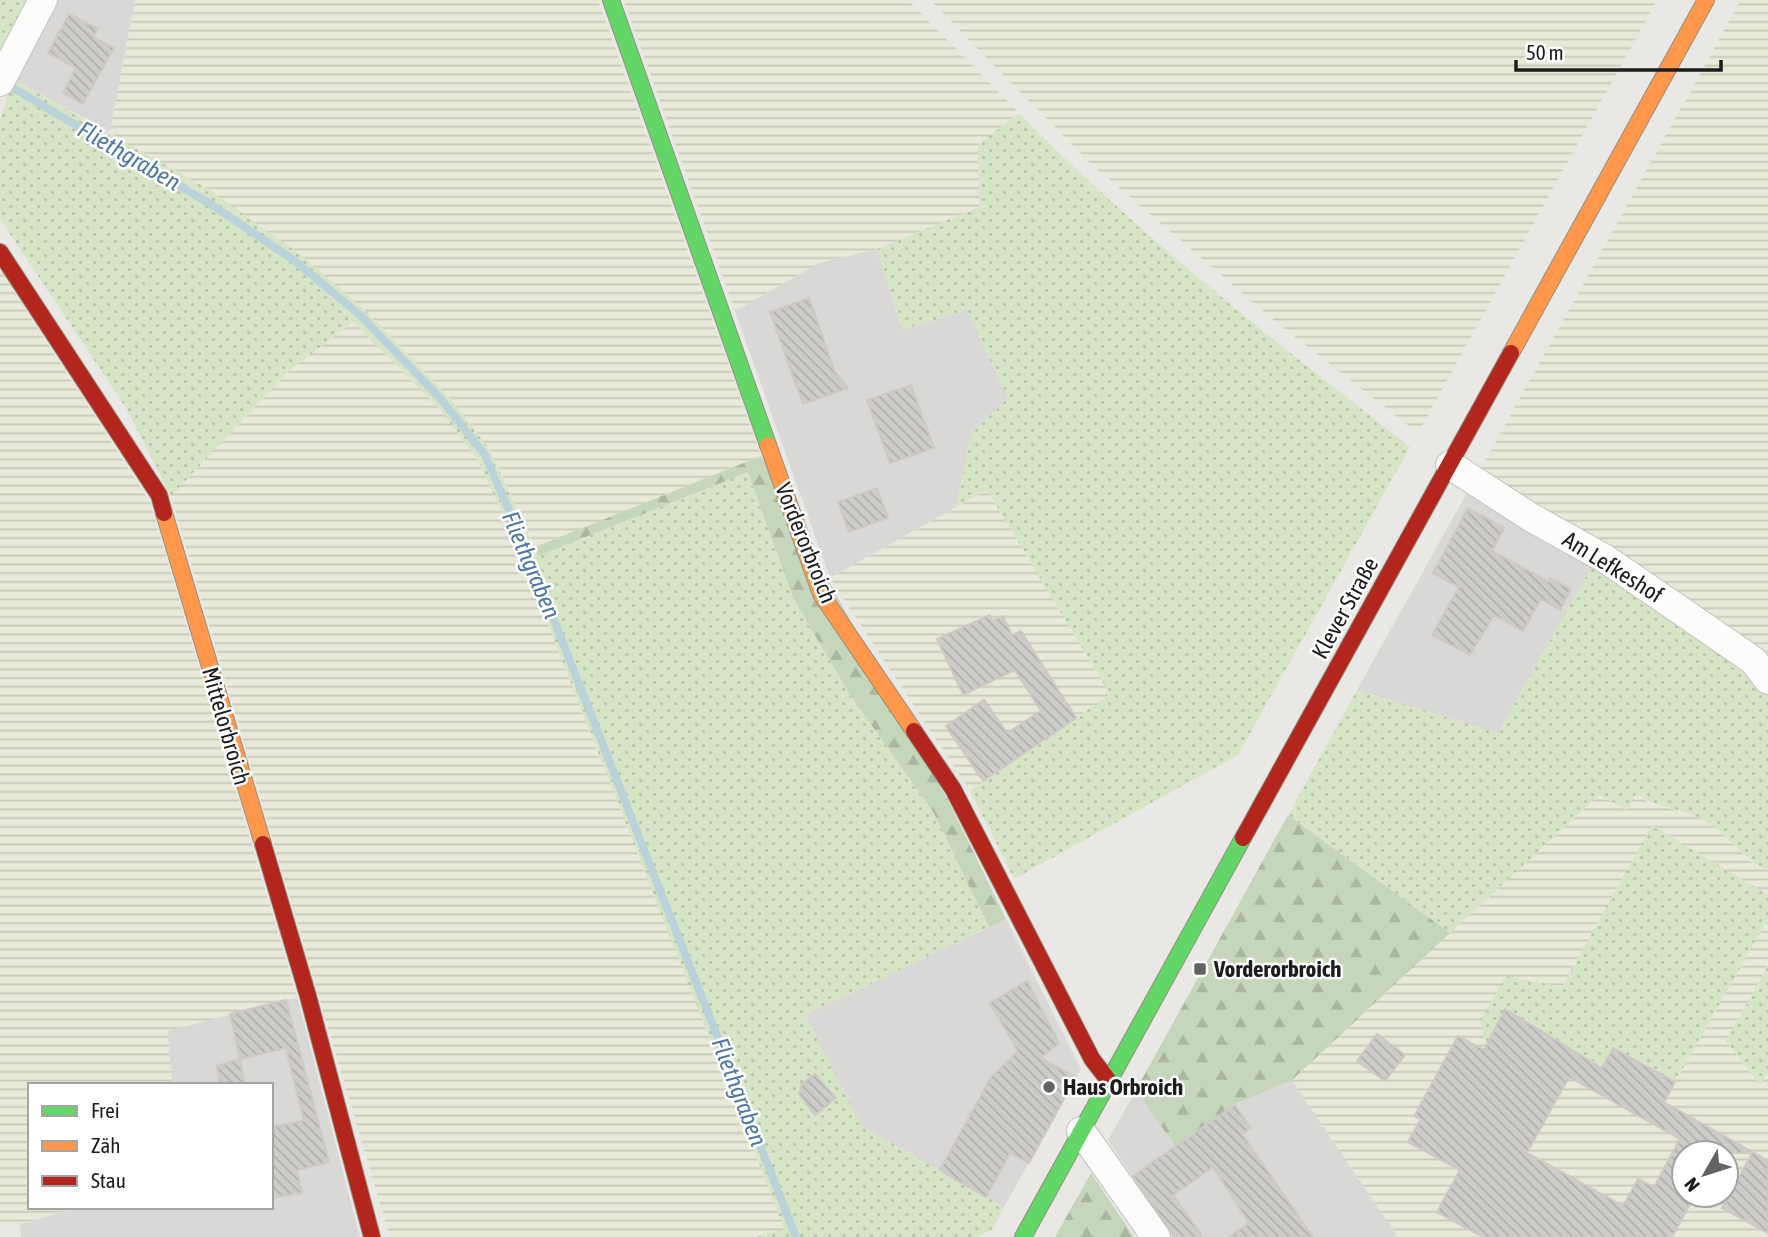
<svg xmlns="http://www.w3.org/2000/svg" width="1768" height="1237" viewBox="0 0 1768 1237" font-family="'Asap Condensed',sans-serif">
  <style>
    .residential { fill: #d9d8d6 }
    .farmland { fill: url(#farmland-rules); fill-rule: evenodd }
    .grass { fill: url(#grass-dots) }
    .forest { fill: url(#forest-firs) }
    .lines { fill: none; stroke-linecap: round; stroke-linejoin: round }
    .stream { stroke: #bad3da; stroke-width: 8 }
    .building { fill: url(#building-back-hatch); stroke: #cdcac6; stroke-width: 2; fill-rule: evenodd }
    .street-casing { stroke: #c3c2c0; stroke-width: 30 }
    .fast-casing { stroke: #90917e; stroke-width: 18 }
    .slow-casing { stroke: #90917e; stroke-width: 18 }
    .jam-casing { stroke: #90917e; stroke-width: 18 }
    .street { stroke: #fcfcfb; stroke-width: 28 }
    .fast { stroke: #63d668; stroke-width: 16 }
    .slow { stroke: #ff974d; stroke-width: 16 }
    .jam { stroke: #b3261e; stroke-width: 16 }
    .poi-dot { fill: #646362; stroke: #fff; stroke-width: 2.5 }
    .labels { text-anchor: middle; stroke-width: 5; stroke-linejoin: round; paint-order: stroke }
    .street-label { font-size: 23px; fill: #1c1c1c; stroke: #fff }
    .poi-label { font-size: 23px; font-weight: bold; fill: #1c1c1c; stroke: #fff; text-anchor: start }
    .water-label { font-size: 24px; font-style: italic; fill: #5178a2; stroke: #fff }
  </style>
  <defs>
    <pattern id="farmland-rules" width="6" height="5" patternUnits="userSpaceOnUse" patternTransform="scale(1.75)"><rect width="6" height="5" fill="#e8e9d8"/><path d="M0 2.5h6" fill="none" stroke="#c6c7b9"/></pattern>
    <pattern id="grass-dots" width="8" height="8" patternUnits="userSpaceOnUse" patternTransform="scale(1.75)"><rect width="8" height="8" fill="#d6e5c5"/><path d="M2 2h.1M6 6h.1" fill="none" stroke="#b7c4a9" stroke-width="1.8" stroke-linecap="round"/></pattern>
    <pattern id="forest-firs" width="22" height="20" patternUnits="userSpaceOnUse" patternTransform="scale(1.75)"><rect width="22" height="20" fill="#c5d6bb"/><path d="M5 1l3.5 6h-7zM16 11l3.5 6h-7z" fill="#a9b7a0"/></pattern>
    <pattern id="building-back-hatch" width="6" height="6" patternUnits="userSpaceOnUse" patternTransform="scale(1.75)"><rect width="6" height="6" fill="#ceccc9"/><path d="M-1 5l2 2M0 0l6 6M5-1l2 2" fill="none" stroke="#b0afac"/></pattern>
  </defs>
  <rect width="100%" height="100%" fill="#eae8e4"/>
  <path class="residential" d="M54,0H135L110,132L13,79Z
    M877,249L902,330L967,310L1008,398L971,434L956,507L830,578L735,311L819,263Z
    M1469,489L1593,564L1498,733L1357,690Z
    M1006,919L1081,1069L1004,1207L861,1126L805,1015Z
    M297,997L360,1237H21L20,1224L80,1207H271V1085H172L167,1031Z
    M1292,1080L1398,1237H1173L1108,1140L1136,1090L1175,1146L1235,1104Z"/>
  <path class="farmland" d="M135,0H598L761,456L535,547L490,450L449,397L366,311L110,132Z
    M624,0H908L1019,113L978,145L980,207L877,249L819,263L735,311Z
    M930,0H1657L1418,433L1276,322L1090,163Z
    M1741,0H1768V661L1479,472Z
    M0,270L150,502L297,997L168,1031L172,1085H30V1207H80L20,1224L0,1225Z
    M354,321L439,408L479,462L520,553L785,1229L755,1237H390L171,496L290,370Z
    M987,490L1110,694L970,791L830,578Z
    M1636,794L1650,804L1696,815L1716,827L1751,862L1768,871V895L1652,825L1562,987L1506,976L1486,1043L1495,1028L1515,1018L1525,1019L1602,1066L1613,1047L1675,1082L1768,919V965L1726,1041L1760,1085L1768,1071V1237H1398L1292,1080L1599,795L1626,810ZM1684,1153H1726V1195H1684Z"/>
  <path class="grass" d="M0,0H33L0,60Z
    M13,79L208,189L301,255L366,311L449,397L490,450L538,556L748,472L793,599L848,692L934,813L989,927L805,1015L862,1126L1004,1207L992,1230L975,1237H755L784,1228L520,553L479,462L439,408L353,322L290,370L171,496L126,408L0,219V120Z
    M1019,113C1139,235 1275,342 1410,447L1238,755L1014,879L970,791L1110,694L987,490L956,507L971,434L1008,398L967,310L902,330L877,249L979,207L978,145Z
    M1593,564L1745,663L1768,695V871C1741,857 1725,830 1698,817C1677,807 1655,808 1636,794L1627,810L1599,795L1450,933L1288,815L1357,690L1498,733Z
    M1652,825L1768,895V919L1675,1082L1613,1047L1602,1066L1533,1028L1525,1019L1506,1034L1495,1028L1486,1044L1480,1020L1506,976L1562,987Z
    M1768,965V1071L1760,1085L1726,1041Z"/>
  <path class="forest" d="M761,456L950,804L1006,919L989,927L934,813L848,692L793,598L748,472L538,556L535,547Z
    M1288,815L1450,933L1292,1080L1235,1104L1175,1146L1136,1090Z
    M1091,1173L1134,1237H1055Z"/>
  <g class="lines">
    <path class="stream" d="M13,88L212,205L295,261L361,316L441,399L485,455L530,559L796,1237"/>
  </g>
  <path class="building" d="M69,14L98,29L93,37L114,48L83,104L63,93L76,68L48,53Z
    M809,298L835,372L848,388L803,404L770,312Z
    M911,385L934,448L890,463L867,400Z
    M877,488L888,518L849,532L838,502Z
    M1468,508L1504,528L1492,551L1549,582L1550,578L1571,589L1560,610L1541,599L1523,631L1494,615L1470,655L1432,635L1459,587L1433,573Z
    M990,615L992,621L1003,616L1012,635L1021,631L1076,718L983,781L946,726L984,700L1007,733L1041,711L1015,670L963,695L937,639Z
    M1027,981L1059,1043L1040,1058L1076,1077L1029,1163L1010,1153L986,1197L940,1170L991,1077L1018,1051L990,1003Z
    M286,1000L329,1162L297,1170L302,1193L271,1198V1127L304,1121L286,1048L240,1059L245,1085H220L217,1066L240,1059L230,1014Z
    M1505,1009L1602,1068L1613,1048L1675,1082L1664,1102L1768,1161V1233L1722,1208L1752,1153H1684V1195H1695L1672,1237H1483L1437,1212L1460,1170L1408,1142L1421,1119L1414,1116L1458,1036L1484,1050ZM1569,1077L1680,1139L1654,1187L1638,1179L1623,1206L1527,1153Z
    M1377,1034L1405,1055L1385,1081L1357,1061Z
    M815,1074L836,1098L815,1115L799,1094L802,1084Z
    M1235,1105L1251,1128L1242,1134L1313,1237H1229L1249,1223L1213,1167L1173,1195L1203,1237H1174L1133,1176Z"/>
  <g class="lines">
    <g class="street-casing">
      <path id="street" d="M0,82L43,0
        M1450,465L1532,518L1604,558L1754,661L1768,680
        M1081,1131L1156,1237"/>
    </g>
    <g class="fast-casing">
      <path id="fast" d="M611,0L768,445
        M1023,1237L1243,838"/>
    </g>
    <g class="slow-casing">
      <path id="slow" d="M1511,353L1706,0
        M768,445L821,594L914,731
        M164,513L263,844"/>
    </g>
    <g class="jam-casing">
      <path id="jam" d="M0,252L159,495L164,513
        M914,731L953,789L1092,1059L1109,1081
        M1243,838L1511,353
        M263,844L308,996L372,1237"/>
    </g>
    <use href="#street" class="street"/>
    <use href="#fast" class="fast"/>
    <use href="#slow" class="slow"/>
    <use href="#jam" class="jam"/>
  </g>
  <g class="poi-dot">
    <rect x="1193" y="962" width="14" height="14" rx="3.5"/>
    <circle cx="1049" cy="1087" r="7"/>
  </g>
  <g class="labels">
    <g class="street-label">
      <text transform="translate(806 543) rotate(68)" y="8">Vorderorbroich</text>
      <text transform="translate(1613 567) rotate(32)" y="8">Am Lefkeshof</text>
      <text transform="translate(1345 608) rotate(-61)" y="8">Klever Straße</text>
      <text transform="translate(226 726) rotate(74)" y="8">Mittelorbroich</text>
    </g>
    <g class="poi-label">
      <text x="1214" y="977">Vorderorbroich</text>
      <text x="1063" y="1095">Haus Orbroich</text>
    </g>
    <g class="water-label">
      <text transform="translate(129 156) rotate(30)" y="8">Fliethgraben</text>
      <text transform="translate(531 565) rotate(67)" y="8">Fliethgraben</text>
      <text transform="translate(739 1092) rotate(69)" y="8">Fliethgraben</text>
    </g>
  </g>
  <rect x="28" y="1083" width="245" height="126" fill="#ffffff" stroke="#a4a4a4" stroke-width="2"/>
  <rect x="42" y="1106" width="35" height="10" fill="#63d668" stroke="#a4a4a4" stroke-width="2"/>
  <text x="91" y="1118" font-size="21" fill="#1c1c1c">Frei</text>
  <rect x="42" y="1141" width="35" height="10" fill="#ff974d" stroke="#a4a4a4" stroke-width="2"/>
  <text x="91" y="1153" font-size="21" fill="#1c1c1c">Zäh</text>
  <rect x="42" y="1176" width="35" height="10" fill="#b3261e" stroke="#a4a4a4" stroke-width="2"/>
  <text x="91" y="1188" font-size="21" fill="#1c1c1c">Stau</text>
  <g transform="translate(1705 1174) rotate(231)"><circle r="33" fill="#ffffff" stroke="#a4a4a4" stroke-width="2"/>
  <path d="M0-5L12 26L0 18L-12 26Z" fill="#646362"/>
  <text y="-10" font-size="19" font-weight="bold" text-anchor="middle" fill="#1c1c1c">N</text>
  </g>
  <path d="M1516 60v10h205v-10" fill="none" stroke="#1c1c1c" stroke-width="3.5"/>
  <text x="1526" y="60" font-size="21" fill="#1c1c1c" stroke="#ffffff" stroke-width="5" paint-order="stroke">50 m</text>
</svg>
